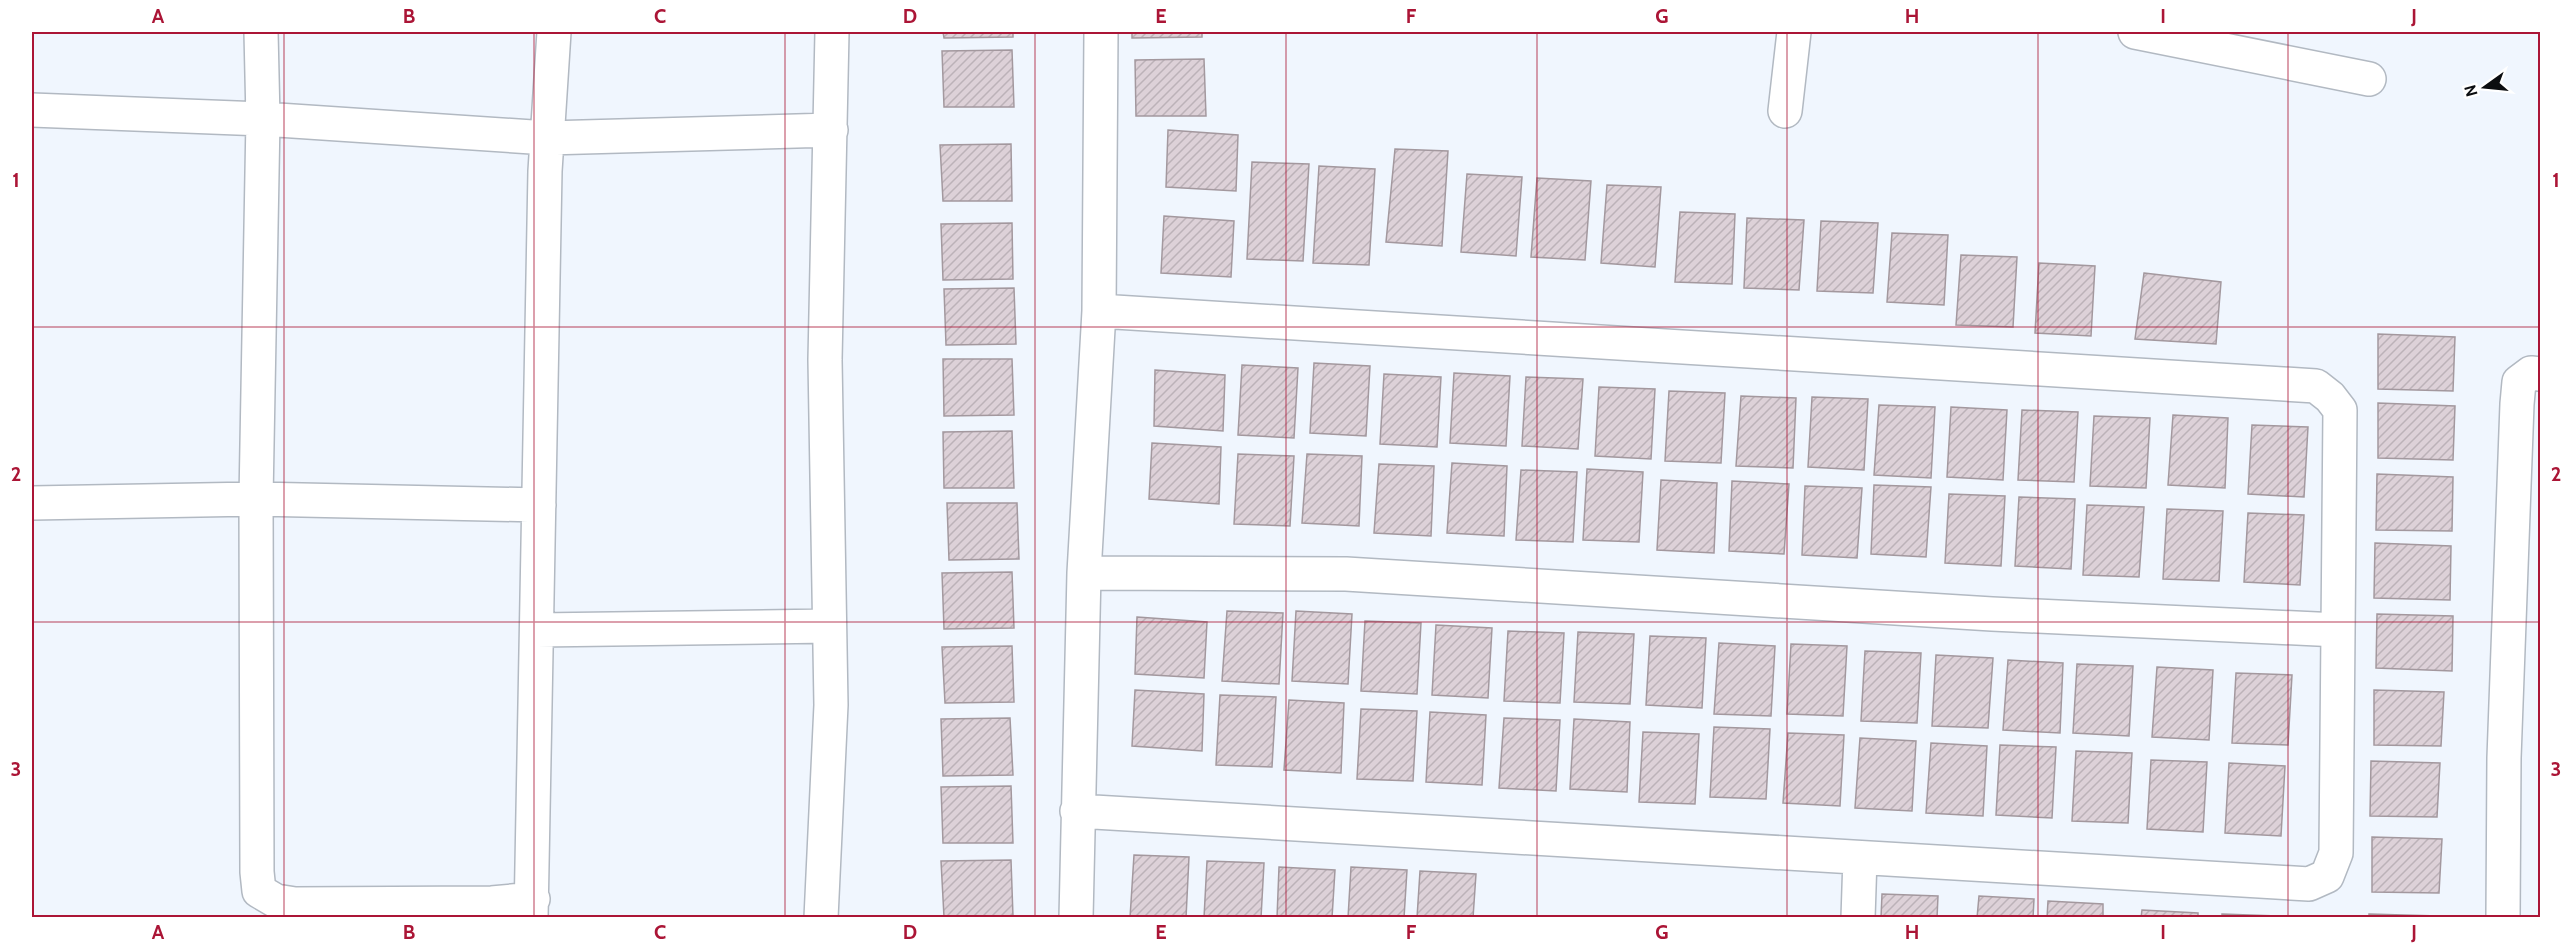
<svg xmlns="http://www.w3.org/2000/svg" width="2572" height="949" viewBox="0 0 2572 949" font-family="Cabin,sans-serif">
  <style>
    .building { fill: url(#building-hatch); stroke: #a3989e; stroke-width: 1.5 }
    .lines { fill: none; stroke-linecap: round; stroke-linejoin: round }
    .street-casing { stroke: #b2b9c2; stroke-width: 36 }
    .street { stroke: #fff; stroke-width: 33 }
    .grid { fill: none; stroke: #ab1536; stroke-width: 1.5; stroke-opacity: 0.55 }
    .neatline { fill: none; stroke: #ab1536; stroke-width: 2 }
    .grid-label { font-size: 20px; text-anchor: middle; font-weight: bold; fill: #ab1536 }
  </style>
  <defs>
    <pattern id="building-hatch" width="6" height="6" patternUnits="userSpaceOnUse" patternTransform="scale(1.5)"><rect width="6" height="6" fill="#ddd1d8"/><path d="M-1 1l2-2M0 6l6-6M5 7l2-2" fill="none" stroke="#bcb2b8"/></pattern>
  </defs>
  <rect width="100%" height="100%" fill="#f0f6fe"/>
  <path class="building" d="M943,32H1013V37L944,38Z
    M1132,32H1202V37L1132,38Z
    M1012,50L1014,107H944L942,51Z
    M1204,59L1206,116H1136L1135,60Z
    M1168,130L1238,135L1236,191L1166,187Z
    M1011,144L1012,201H943L940,145Z
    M1395,149L1448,151L1442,246L1386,242Z
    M1252,162L1309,164L1303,261L1247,259Z
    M1319,166L1375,169L1369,265L1313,263Z
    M1467,174L1522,177L1516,256L1461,252Z
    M1537,178L1591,181L1585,260L1531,257Z
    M1607,185L1661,187L1655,267L1601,263Z
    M1680,212L1735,214L1732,284L1675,282Z
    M1164,216L1234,221L1231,277L1161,273Z
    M1747,218L1804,220L1799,290L1744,288Z
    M1821,221L1878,223L1873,293L1817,291Z
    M1012,223L1013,279L943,280L941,224Z
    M1892,233L1948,235L1944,305L1887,302Z
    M1961,255L2017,257L2013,327L1956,325Z
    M2039,263L2095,266L2091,336L2035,333Z
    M2144,273L2221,282L2216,344L2135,339Z
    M1014,288L1016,344L946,345L944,289Z
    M2378,334L2455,337L2453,391L2378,389Z
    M943,359H1012L1014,415L944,416Z
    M1314,363L1370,366L1366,436L1310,433Z
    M1242,365L1298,368L1294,438L1238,435Z
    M1155,370L1225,375L1223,431L1154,426Z
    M1454,373L1510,376L1506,446L1450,443Z
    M1384,374L1441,377L1437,447L1380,444Z
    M1526,377L1583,379L1578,449L1522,446Z
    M1599,387L1655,389L1651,459L1595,456Z
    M1669,391L1725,393L1721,463L1665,461Z
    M1741,396L1796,398L1793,468L1736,466Z
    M1812,397L1868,399L1864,470L1808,467Z
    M2378,403L2455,406L2453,460L2378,458Z
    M1879,405L1935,407L1931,478L1874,475Z
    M1951,407L2007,410L2003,480L1947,477Z
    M2022,410L2078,412L2074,482L2018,480Z
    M2173,415L2228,418L2225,488L2168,485Z
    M2094,416L2150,418L2146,488L2090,486Z
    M2252,425L2308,427L2304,497L2248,494Z
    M1012,431L1014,488H944L943,432Z
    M1152,443L1221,447L1219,504L1149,499Z
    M1238,454L1294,456L1290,526L1234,524Z
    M1307,454L1362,456L1359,526L1302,523Z
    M1452,463L1507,466L1504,536L1447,533Z
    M1379,464L1434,466L1431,536L1374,533Z
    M1587,469L1643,472L1639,542L1583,540Z
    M1521,470L1577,472L1573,542L1516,540Z
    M2377,474L2453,477L2452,531L2376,530Z
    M1661,480L1717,483L1714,553L1657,550Z
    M1732,481L1789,484L1784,554L1729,551Z
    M1874,485L1931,487L1926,557L1871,554Z
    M1805,486L1862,488L1857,558L1802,555Z
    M1949,494L2005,496L2001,566L1945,563Z
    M2019,497L2075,499L2071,569L2015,566Z
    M947,503H1017L1019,559L949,560Z
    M2087,505L2144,507L2139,577L2083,575Z
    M2167,509L2223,511L2219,581L2163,579Z
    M2248,513L2304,515L2300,585L2244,582Z
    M2375,543L2451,546L2450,600L2374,598Z
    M1012,572L1014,628L944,629L942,573Z
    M1227,611L1283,613L1279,684L1222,681Z
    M1296,611L1352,614L1348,684L1292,681Z
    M2377,614L2453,616L2452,671L2376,668Z
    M1137,617L1207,622L1204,678L1135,674Z
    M1365,621L1421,623L1417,694L1361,691Z
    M1436,625L1492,628L1488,698L1432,695Z
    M1508,631L1564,633L1560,703L1504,701Z
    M1578,632L1634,634L1630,704L1574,702Z
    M1650,636L1706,638L1702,708L1646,705Z
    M1719,643L1775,646L1771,716L1714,714Z
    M1791,644L1847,646L1843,716L1787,714Z
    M1012,646L1014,702L945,703L942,647Z
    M1865,651L1921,653L1917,723L1861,721Z
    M1936,655L1993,658L1988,728L1932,726Z
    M2008,660L2063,663L2060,733L2003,730Z
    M2077,664L2133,666L2129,736L2073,733Z
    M2157,667L2213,670L2209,740L2152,737Z
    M2236,673L2292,675L2288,745L2232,743Z
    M1135,690L1204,694L1202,751L1132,746Z
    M2374,690L2444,692L2441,746L2374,745Z
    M1220,695L1276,697L1272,767L1216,765Z
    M1289,700L1344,703L1341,773L1284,770Z
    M1361,709L1417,711L1413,781L1357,779Z
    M1430,712L1486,715L1482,785L1426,782Z
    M1010,718L1013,775L943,776L941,719Z
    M1504,718L1560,720L1556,791L1499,788Z
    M1574,719L1630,722L1627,792L1570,789Z
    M1714,727L1770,729L1766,799L1710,797Z
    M1643,732L1699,734L1695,804L1639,802Z
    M1788,733L1844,735L1840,806L1783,803Z
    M1860,738L1916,741L1912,811L1855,808Z
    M1931,743L1987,746L1983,816L1926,813Z
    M2000,745L2056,747L2052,818L1996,815Z
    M2076,751L2132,753L2128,823L2072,821Z
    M2151,760L2207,762L2203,832L2147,829Z
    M2371,761L2440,763L2437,817L2370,816Z
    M2229,763L2285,766L2281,836L2225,833Z
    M1011,786L1013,843H943L941,787Z
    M2372,837L2442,839L2439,893L2372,892Z
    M1134,855L1189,857L1186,918H1130Z
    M1011,860L1013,916L944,917L941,861Z
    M1207,861L1264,863L1261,918H1204Z
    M1279,867L1335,870L1332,918H1277Z
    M1351,867L1407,870L1404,918H1348Z
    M1420,871L1476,874L1473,918H1417Z
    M1882,894L1938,896L1937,918H1881Z
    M1979,896L2034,899L2033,918H1977Z
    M2048,901L2103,904V918H2047Z
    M2142,910L2198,913V918H2141Z
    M2222,914L2278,916L2222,918Z
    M2369,914L2439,916L2369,918Z"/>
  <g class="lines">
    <g class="street-casing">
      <path id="street" d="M261,32L263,119L256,499L257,872L259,891L276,901L295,904L492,903L533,899
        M2135,32L2369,79
        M32,110L263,119L547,138L831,130
        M1785,111L1794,32
        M32,503L256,499L539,505
        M1084,573L1346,574L1992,614L2338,630
        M537,630L829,626
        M1077,811L2309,884L2327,876L2336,853L2340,410L2330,397L2316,386L1099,311
        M531,918L545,171L554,32
        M821,918L831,705L825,360L832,32
        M1076,918L1084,573L1099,311L1101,32
        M1858,918L1860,858
        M2503,918L2504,758L2517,404L2519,382L2531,373L2540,374"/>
    </g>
    <use href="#street" class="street"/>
  </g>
  <path class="grid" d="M284,32V918M534,32V918M785,32V918M1035,32V918M1286,32V918M1537,32V918M1787,32V918M2038,32V918M2288,32V918M32,327H2540M32,622H2540"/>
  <rect width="2572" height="949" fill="none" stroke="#ffffff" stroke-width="66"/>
  <g transform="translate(2485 87) rotate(255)" stroke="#ffffff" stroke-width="4.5" paint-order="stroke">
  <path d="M0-4.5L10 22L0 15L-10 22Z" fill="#0b0d10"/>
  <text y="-9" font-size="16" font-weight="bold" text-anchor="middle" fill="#0b0d10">N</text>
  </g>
  <rect x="33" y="33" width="2506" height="883" class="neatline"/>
  <g class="grid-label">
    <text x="158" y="23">A</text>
    <text x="409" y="23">B</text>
    <text x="660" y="23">C</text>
    <text x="910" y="23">D</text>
    <text x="1161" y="23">E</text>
    <text x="1411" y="23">F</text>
    <text x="1662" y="23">G</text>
    <text x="1912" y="23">H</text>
    <text x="2163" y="23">I</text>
    <text x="2414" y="23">J</text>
    <text x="16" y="187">1</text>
    <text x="2556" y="187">1</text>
    <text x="16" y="481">2</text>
    <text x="2556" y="481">2</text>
    <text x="16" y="776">3</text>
    <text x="2556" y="776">3</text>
    <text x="158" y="939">A</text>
    <text x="409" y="939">B</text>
    <text x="660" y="939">C</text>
    <text x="910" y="939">D</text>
    <text x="1161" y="939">E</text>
    <text x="1411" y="939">F</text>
    <text x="1662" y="939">G</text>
    <text x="1912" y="939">H</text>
    <text x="2163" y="939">I</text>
    <text x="2414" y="939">J</text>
  </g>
</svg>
